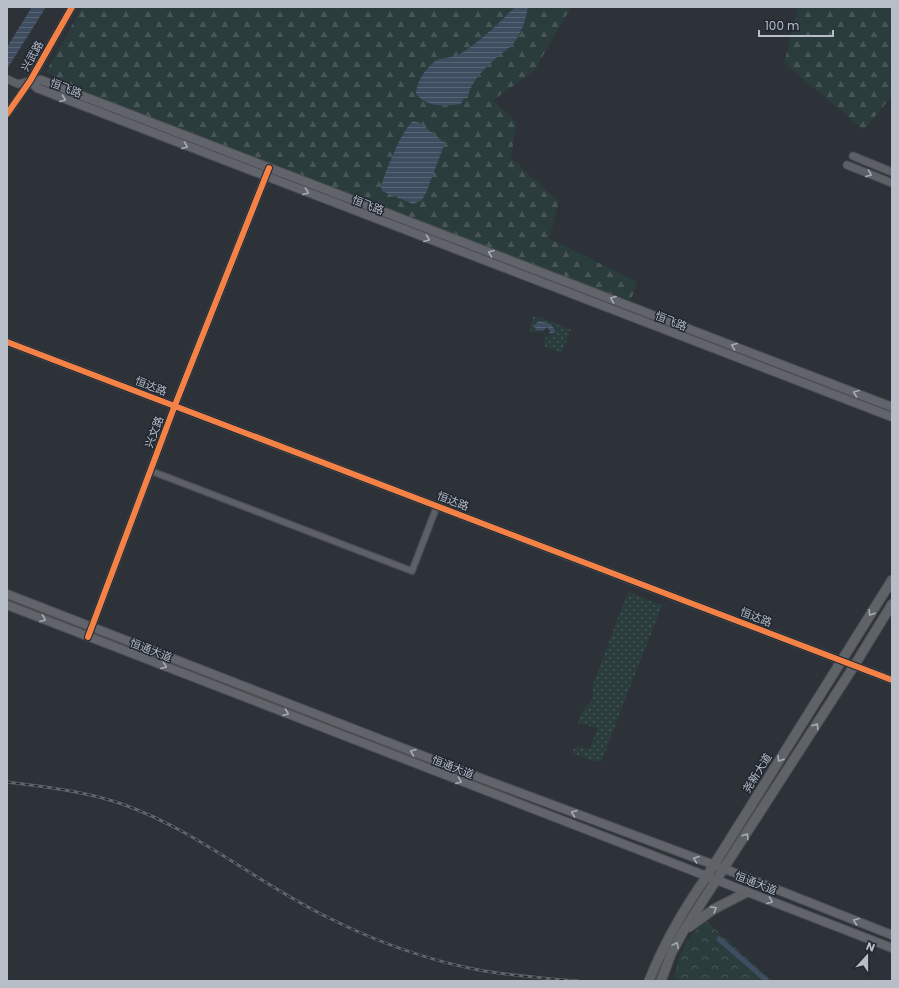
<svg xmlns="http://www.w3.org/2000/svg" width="899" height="988" viewBox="0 0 899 988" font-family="Poppins,'Noto Sans SC',sans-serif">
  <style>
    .grass { fill: url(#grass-dots) }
    .forest { fill: url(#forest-firs) }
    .park { fill: url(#park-crowns) }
    .water { fill: url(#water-rules) }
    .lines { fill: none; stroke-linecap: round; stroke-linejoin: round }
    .canal { stroke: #3e4d5f; stroke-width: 5 }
    .minor-casing { stroke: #4a4e53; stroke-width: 8 }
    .tertiary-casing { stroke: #4a4e53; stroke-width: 9 }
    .secondary-casing { stroke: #4a4e53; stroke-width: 10 }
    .primary-casing { stroke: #4a4e54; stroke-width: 11 }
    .minor { stroke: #5d6066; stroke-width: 5.5 }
    .tertiary { stroke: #5d6066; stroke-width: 7 }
    .secondary { stroke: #61646a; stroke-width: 8 }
    .primary { stroke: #5f6367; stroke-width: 9 }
    .rail-casing { stroke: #616469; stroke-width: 3 }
    .rail { stroke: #212832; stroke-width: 1.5; stroke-dasharray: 4.5; stroke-linecap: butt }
    .cycleway-casing { stroke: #212832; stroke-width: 8 }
    .cycleway { stroke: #f48246; stroke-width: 6 }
    .oneway { stroke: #a7acb4 }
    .oneway2 { stroke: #a6abb4 }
    .oneway3 { stroke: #a6acb4 }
    .labels { text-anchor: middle; stroke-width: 3; stroke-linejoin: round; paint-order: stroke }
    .street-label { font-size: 11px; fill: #b8bec7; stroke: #212832 }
  </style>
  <defs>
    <pattern id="grass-dots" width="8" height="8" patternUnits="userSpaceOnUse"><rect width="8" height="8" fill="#2b3c3d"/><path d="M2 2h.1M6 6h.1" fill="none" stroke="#485658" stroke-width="1.8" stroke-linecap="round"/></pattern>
    <pattern id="forest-firs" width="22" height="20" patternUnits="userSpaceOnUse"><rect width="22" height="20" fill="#2b3c3d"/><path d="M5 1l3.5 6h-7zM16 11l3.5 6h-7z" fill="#485658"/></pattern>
    <pattern id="park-crowns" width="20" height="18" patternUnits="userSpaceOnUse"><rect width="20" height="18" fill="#2b3c3d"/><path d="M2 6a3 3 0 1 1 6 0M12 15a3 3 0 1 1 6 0" fill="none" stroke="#485658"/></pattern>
    <pattern id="water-rules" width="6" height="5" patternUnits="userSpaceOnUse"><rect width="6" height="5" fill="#3e4d5f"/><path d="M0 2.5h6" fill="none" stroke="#586574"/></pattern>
  </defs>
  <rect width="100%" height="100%" fill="#2c3238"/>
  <path class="grass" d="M536,316L571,329L561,353L544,346L545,338L556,332L551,324L543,321L535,323L539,334L530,331V327L533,317Z
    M628,592L662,605L601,762L593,761L574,754L573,751L575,746L590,749L598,728L578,723L580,714L593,699V684Z"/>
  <path class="forest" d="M82,7H571L534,71L493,100L516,122L511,158L559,202L549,238L637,282L630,303L74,88L46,72Z
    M796,7H892V96L864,130L784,63L798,10Z"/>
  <path class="park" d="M706,921L772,981H685L674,978C680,952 685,938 706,921Z"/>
  <path class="water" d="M32,7H46L7,69V47Z
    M515,7H528C526,20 521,34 513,44C508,50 501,53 496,58C485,68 470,82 468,98H464L461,104C445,106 427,108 416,94C416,83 425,69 434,62C441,56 452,59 460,54C481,41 498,24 515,7Z
    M413,121L420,123L445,143L426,193L422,200L413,204L382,191L381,187C385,172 401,131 413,121Z
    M540,321L551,324L556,332L549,334L550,331L547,327L543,331L536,330L534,325Z"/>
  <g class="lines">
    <path class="canal" d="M719,939L767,981"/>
    <g class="minor-casing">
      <path id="minor" d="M151,471L412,571L437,506"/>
    </g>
    <g class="tertiary-casing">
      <path id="tertiary" d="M7,79L18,84L30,81
        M7,114L30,81L72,7
        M853,156L892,172
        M847,165L892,183
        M7,342L892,680
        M88,637L175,405L269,168"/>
    </g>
    <g class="secondary-casing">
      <path id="secondary" d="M30,81L37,88L892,417
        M30,81L41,80L892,407
        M7,594L470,774L725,869L892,935
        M7,605L892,948"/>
    </g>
    <g class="primary-casing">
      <path id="primary" d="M689,927L714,909L747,892
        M649,981C664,943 683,910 707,876L892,580
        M661,981L671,954L684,930L854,666L892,604"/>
    </g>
    <use href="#minor" class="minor"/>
    <use href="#tertiary" class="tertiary"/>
    <use href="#secondary" class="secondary"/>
    <use href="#primary" class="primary"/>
    <g class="rail-casing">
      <path id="rail" d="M7,782C45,787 85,791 122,804C196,830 259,884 329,918C375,941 424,959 474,969C508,976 544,978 578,981"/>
    </g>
    <use href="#rail" class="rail"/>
    <g class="cycleway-casing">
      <path id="cycleway" d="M7,114L30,81L72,7
        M7,342L892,680
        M88,637L175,405L269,168"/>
    </g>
    <use href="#cycleway" class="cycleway"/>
  </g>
  <defs><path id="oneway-chevron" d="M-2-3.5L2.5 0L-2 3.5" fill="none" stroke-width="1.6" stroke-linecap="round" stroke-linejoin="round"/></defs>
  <g class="oneway">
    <use href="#oneway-chevron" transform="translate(63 99) rotate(21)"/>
    <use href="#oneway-chevron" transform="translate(185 146) rotate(21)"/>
    <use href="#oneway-chevron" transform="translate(306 192) rotate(21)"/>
    <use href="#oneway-chevron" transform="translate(427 239) rotate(21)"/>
    <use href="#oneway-chevron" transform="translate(491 253) rotate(-159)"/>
    <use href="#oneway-chevron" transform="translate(613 299) rotate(-159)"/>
    <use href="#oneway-chevron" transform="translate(734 346) rotate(-159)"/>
    <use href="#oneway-chevron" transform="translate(856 393) rotate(-159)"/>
    <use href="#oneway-chevron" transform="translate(43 619) rotate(22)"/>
    <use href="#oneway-chevron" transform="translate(164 666) rotate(21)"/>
    <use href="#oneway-chevron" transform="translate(286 713) rotate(21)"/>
    <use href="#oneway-chevron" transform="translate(413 752) rotate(-159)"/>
    <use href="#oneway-chevron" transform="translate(459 781) rotate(21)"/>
    <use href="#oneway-chevron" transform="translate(574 813) rotate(-159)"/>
    <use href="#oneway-chevron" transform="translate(696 859) rotate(-160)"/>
    <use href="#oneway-chevron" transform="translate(770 901) rotate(21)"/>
    <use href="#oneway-chevron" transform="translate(856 921) rotate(-158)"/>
  </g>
  <use class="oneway2" href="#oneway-chevron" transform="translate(869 174) rotate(21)"/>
  <g class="oneway3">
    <use href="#oneway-chevron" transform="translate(871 613) rotate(122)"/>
    <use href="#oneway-chevron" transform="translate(816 726) rotate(-57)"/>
    <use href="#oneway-chevron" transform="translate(780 759) rotate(122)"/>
    <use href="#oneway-chevron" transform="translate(746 836) rotate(-57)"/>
    <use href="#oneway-chevron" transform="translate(714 909) rotate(-31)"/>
    <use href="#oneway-chevron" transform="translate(676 945) rotate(-62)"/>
  </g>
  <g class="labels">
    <g class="street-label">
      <text transform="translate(32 56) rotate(-60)" y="4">兴武路</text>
      <text transform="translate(66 88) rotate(21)" y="4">恒飞路</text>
      <text transform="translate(368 205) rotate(21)" y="4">恒飞路</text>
      <text transform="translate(671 321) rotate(21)" y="4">恒飞路</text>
      <text transform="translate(151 386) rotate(21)" y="4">恒达路</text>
      <text transform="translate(154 432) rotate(-70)" y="4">兴文路</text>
      <text transform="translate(453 501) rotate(21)" y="4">恒达路</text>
      <text transform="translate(756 617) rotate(21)" y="4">恒达路</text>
      <text transform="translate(151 650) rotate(21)" y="4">恒通大道</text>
      <text transform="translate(453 767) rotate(21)" y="4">恒通大道</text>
      <text transform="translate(757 773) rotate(-58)" y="4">尧新大道</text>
      <text transform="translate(756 883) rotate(21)" y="4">恒通大道</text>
    </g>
  </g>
  <rect width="899" height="988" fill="none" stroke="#b8bec7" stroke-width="16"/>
  <g transform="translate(867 956) rotate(21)" stroke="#212832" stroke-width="3" paint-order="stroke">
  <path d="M0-3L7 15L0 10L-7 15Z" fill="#b8bec7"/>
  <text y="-6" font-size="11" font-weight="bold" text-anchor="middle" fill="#b8bec7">N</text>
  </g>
  <path d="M759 30v6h74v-6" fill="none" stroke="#b8bec7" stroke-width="2"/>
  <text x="765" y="30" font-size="12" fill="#b8bec7" stroke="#212832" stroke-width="3" paint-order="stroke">100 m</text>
</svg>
